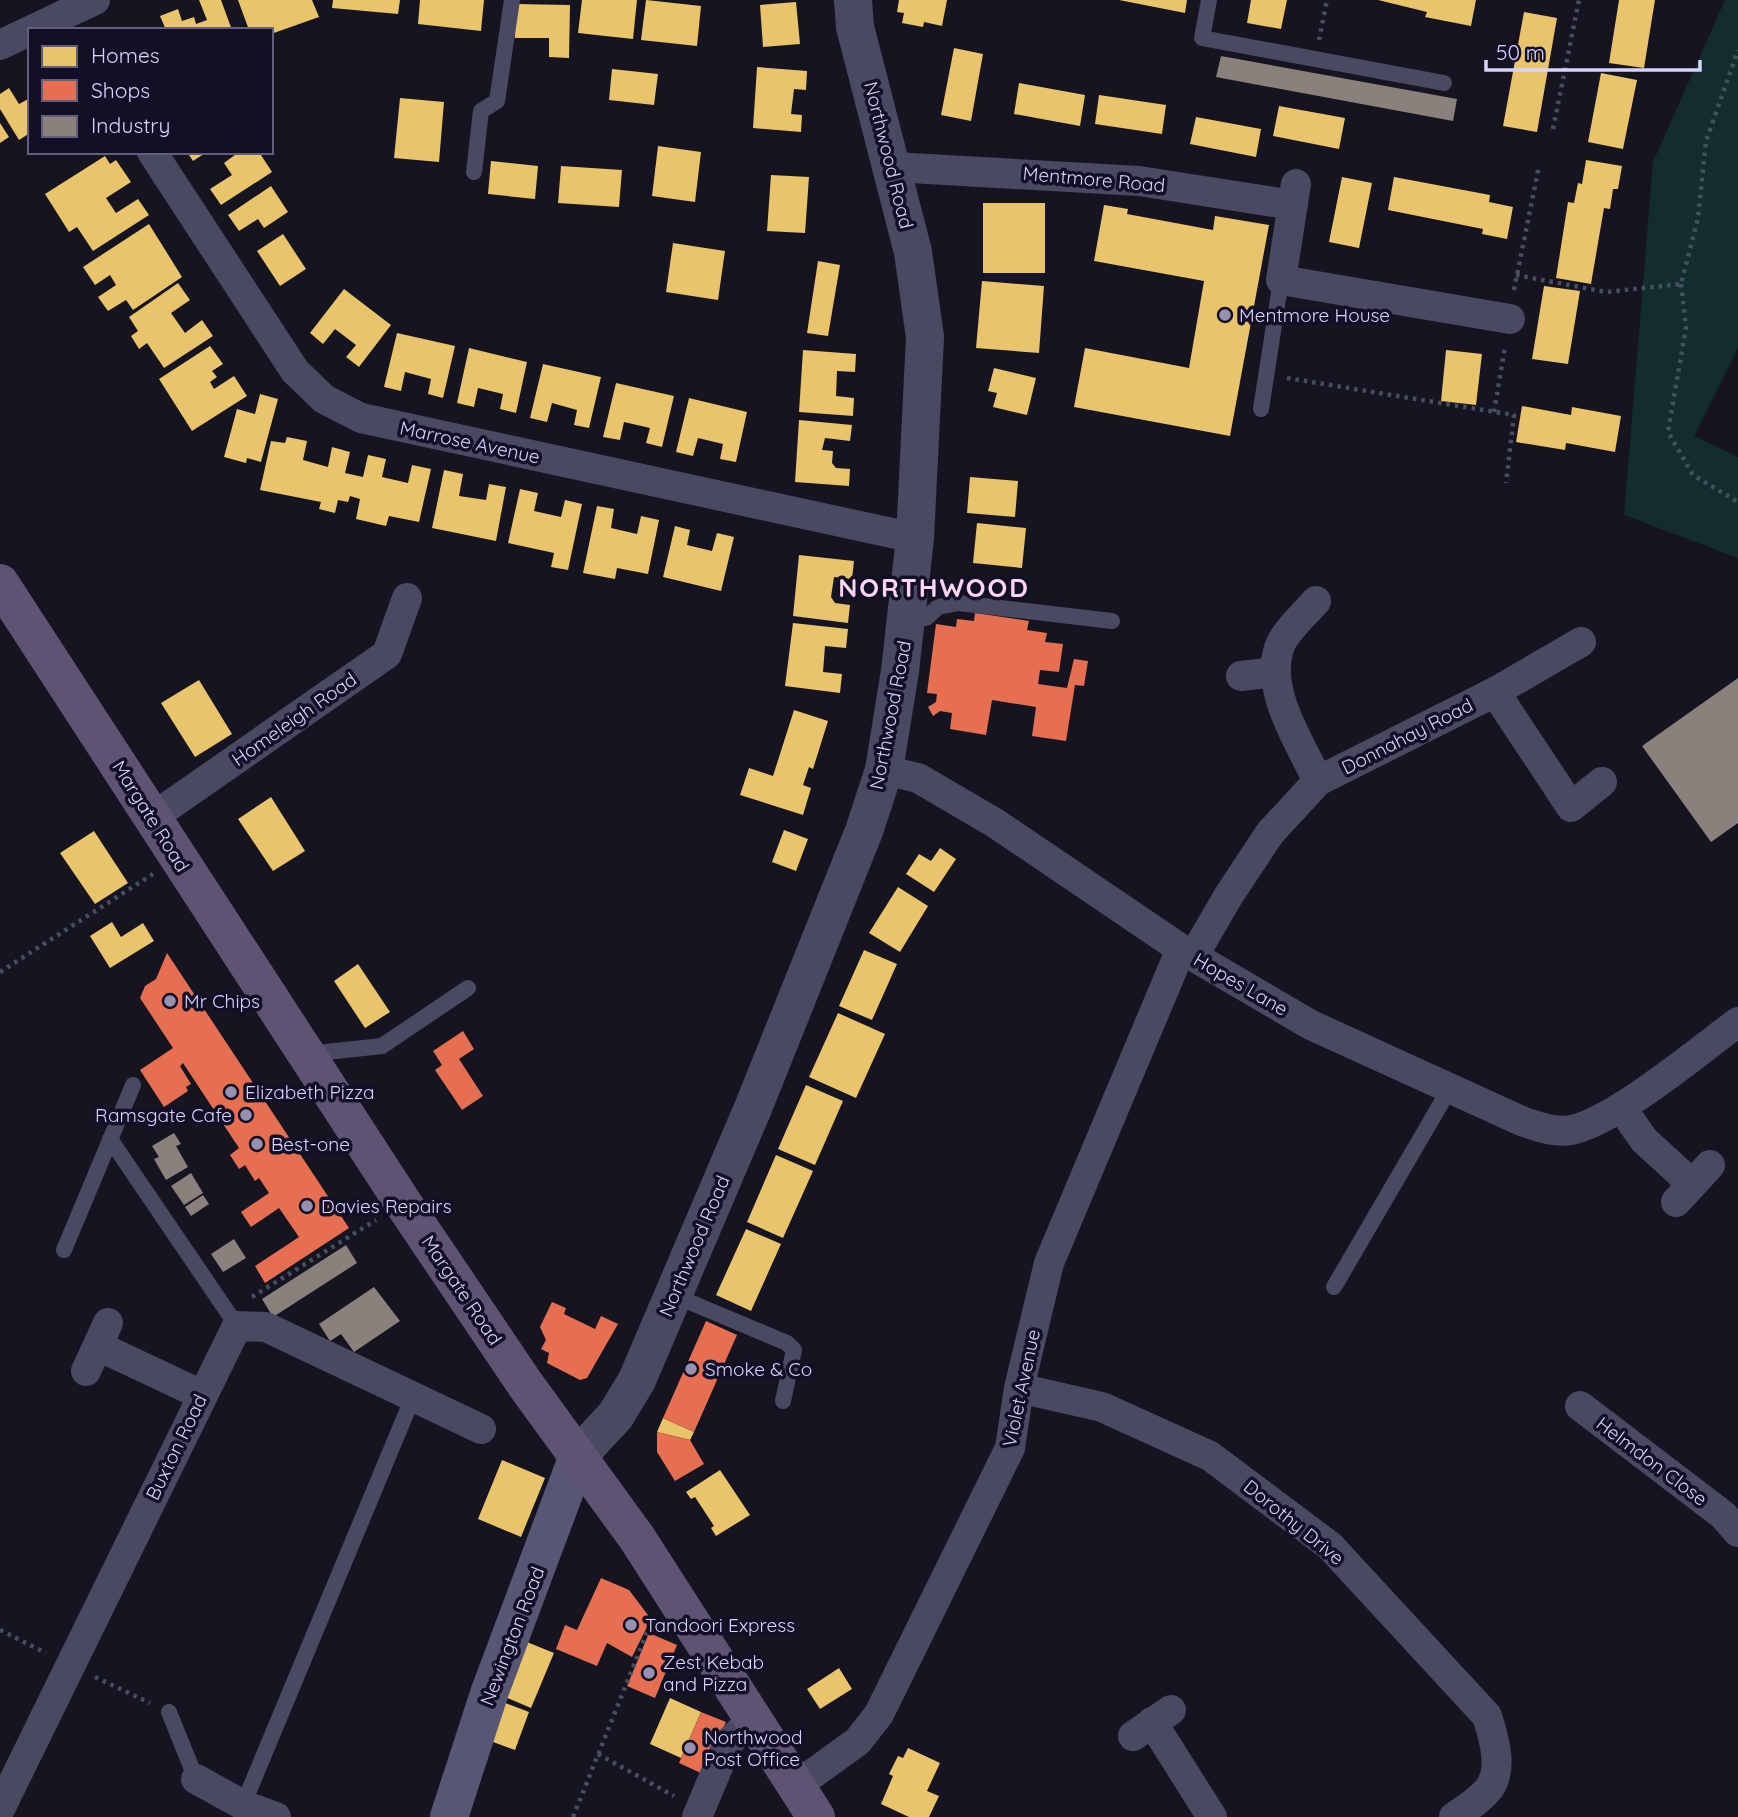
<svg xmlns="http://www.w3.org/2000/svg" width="1738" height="1817" viewBox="0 0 1738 1817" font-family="Quicksand,sans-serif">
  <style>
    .green { fill: #132c2d }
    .homes { fill: #e9c46a }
    .shops { fill: #e76f51 }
    .industry { fill: #8a817c }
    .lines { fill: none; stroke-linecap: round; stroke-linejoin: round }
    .path { stroke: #44505f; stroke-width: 4.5; stroke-dasharray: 3.5 5; stroke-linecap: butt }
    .service { stroke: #4a4962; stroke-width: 16 }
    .minor { stroke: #4a4962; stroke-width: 30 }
    .tertiary { stroke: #4a4962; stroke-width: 38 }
    .secondary { stroke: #575674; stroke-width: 38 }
    .primary { stroke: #5e5373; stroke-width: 38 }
    .poi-dot { fill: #9591b1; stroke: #130f26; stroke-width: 2.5 }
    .labels { text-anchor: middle; stroke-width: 7; stroke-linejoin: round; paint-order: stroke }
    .street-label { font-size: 19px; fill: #d9d4ff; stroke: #130f26 }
    .poi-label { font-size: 19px; fill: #d9d4ff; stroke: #130f26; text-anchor: start }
    .district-label { font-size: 26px; font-weight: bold; letter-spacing: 2px; fill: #ffd6f0; stroke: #130f26 }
  </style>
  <rect width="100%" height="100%" fill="#161421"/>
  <path class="green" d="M1725,0H1738V348L1694,436L1738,457V558L1624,515L1653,162Z"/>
  <path class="homes" d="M199,0H221L232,30H166L160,16L178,9L182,21L194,17L196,24L207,20Z
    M238,0H312L319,17L271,34V30H249Z
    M333,0H400L398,14L332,8Z
    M420,0H484L481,31L418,24Z
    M582,0H637L633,39L578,33Z
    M646,0L701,6L697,46L641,40Z
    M899,0H947L942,26L924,22L923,27L902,23L904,13L897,12Z
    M1119,0H1187L1185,13Z
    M1251,0H1287L1281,29L1247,23Z
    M1378,0H1476L1471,26L1425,17L1427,12Z
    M1619,0H1655L1644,68L1609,63Z
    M796,2L800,44L763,47L760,5Z
    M515,4L570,5L569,58L549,57V38H515Z
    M1524,12L1557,18L1537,132L1503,126Z
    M954,48L983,54L971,121L941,115Z
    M757,67L807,71L806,90L794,89L791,114L802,115L801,132L753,128Z
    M612,69L658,74L654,105L609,100Z
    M1601,73L1637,80L1623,149L1588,142Z
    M1019,83L1085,95L1080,126L1014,114Z
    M9,88L19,104L30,98V133L19,140L0,109V94Z
    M1099,95L1166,105L1162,134L1095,124Z
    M400,98L444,102L439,162L394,158Z
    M1279,106L1345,118L1339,149L1273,136Z
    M1196,117L1261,129L1256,157L1190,144Z
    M0,123L9,137L0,143Z
    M658,146L701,152L695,202L652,196Z
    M187,152H207L193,161Z
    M239,152H259L272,172L221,205L210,189L232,175L224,163Z
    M105,156L110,164L116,160L131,182L106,198L116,213L138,199L149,215L93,251L77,227L69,232L45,194Z
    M1586,160L1622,166L1618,189H1613L1610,209L1604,208L1591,284L1556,278L1568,202L1574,203L1578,183L1582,184Z
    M491,161L538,166L535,199L488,194Z
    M561,166L622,170L619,207L558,203Z
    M771,175L809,177L805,233L767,231Z
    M1342,177L1372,183L1359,248L1329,242Z
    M1394,177L1490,195L1489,202L1513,207L1507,239L1482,234L1483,229L1388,210Z
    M271,186L288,212L264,228L258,219L239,231L228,215Z
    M983,203H1045V273H983Z
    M1104,205L1128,209L1127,214L1213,230L1215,216L1269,225L1230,436L1074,407L1085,348L1189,368L1204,281L1094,261Z
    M149,224L182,277L133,310L126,300L108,311L98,297L116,285L110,275L95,285L83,267Z
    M283,234L306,269L280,286L257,251Z
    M673,243L725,251L718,300L666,292Z
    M818,261L840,265L828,336L807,333Z
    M982,281L1044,286L1039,353L976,348Z
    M178,283L190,300L171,313L185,333L202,320L213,336L164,368L147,343L139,349L131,336L138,331L129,317Z
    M1544,286L1580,291L1568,364L1532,359Z
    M344,289L391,325L359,367L346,357L356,345L335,329L323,344L310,333Z
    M397,333L455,346L443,398L428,394L431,379L405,372L401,391L384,387Z
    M210,346L223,364L212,371L217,377L210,382L214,389L234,376L247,396L192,431L159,379Z
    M469,348L527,362L516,413L500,409L503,394L478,388L474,407L457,403Z
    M803,350L856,354L855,372L837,371L836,396L854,398L853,416L799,412Z
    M1446,350L1482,354L1476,405L1441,401Z
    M543,364L601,377L589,428L574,425L577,410L552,403L547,422L530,418Z
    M994,368L1036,378L1027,415L993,407L997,393L988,391Z
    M616,383L674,396L662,447L646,443L650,428L624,422L620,440L603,437Z
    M260,394L278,399L261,462L247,458L246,463L224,457L237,409L255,414Z
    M689,398L747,412L736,462L720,459L723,444L698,438L693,456L676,452Z
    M1522,406L1571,415L1572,407L1621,416L1615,452L1566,443L1565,450L1516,442Z
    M799,420L852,425L850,441L825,438L822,450L833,451L832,463L836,468L850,469L849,486L795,482Z
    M287,437L307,441L303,460L328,467L332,447L350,452L345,473L363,477L368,455L386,459L382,477L408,483L412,465L431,469L419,522L389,516L386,526L356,519L360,499L350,496L348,502L338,500L335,513L319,509L321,502L260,490L271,441L285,443Z
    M444,470L463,474L459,496L486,500L489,484L506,487L496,541L432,528Z
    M970,477L1018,481L1015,517L967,513Z
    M520,489L538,493L534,511L561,517L565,500L582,504L568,570L551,567L554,553L508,543Z
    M597,506L614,509L611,528L637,534L641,516L659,520L648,574L617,568L615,579L583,573Z
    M977,523L1026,528L1022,568L973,563Z
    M675,526L690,530L687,545L712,551L717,533L734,537L721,591L663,577Z
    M799,555L854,561L852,579L834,577L831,597L835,603L850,605L848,623L793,616Z
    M793,623L848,629L846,648L825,646L823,672L842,674L840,693L785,686Z
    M199,680L232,734L195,757L161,703Z
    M794,710L828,721L813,769L809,767L803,785L811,788L803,815L740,795L749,768L773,776Z
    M271,797L305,851L273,871L238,819Z
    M784,830L808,839L796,871L772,862Z
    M94,831L128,883L95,904L60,853Z
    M940,848L956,859L934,892L906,874L919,854L931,861Z
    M898,887L928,906L900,952L869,933Z
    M112,922L121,937L143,923L154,941L110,968L90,936Z
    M864,950L897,964L872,1020L839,1006Z
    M358,964L390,1012L365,1028L334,981Z
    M838,1013L885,1034L856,1098L809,1077Z
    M806,1085L843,1101L815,1165L778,1149Z
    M776,1155L813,1171L783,1238L747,1222Z
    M746,1229L781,1244L751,1311L716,1295Z
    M663,1418L694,1432L690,1440L657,1432Z
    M502,1460L545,1478L521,1537L478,1519Z
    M720,1470L750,1515L716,1536L711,1528L714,1526L695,1497L691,1499L686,1492Z
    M522,1640L554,1653L531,1708L500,1695Z
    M839,1668L852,1689L820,1709L807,1689Z
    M670,1698L701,1712L681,1758L650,1744Z
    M500,1701L529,1712L515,1750L485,1739Z
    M908,1748L940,1763L927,1791L939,1796L929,1817H909L881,1804L893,1776L889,1774L898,1756L903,1758Z"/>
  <path class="shops" d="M975,613L1029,621L1027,630L1047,633L1045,642L1063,644L1059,672L1040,670L1038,684L1067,688L1074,659L1088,661L1084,686L1075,685L1066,741L1032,736L1036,707L992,700L986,735L950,729L952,713L940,711L933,716L928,707L936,702L937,694L927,693L936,624L956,627L957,619L974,621Z
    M167,953L349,1228L265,1283L255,1266L299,1237L279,1208L251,1227L241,1212L269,1193L259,1178L255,1181L245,1165L239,1169L230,1155L239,1148L183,1063L180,1066L191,1084L186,1087L188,1091L164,1107L140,1070L173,1048L140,998L145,986L156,979Z
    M463,1031L474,1049L459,1059L483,1096L462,1110L435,1070L442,1065L433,1051Z
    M552,1302L566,1308L564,1314L595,1329L601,1316L618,1324L587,1378L580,1380L547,1363L549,1353L541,1349L546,1340L540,1327Z
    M706,1321L737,1335L694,1432L663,1418Z
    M657,1432L690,1440L704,1464L675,1481L657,1452Z
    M601,1578L629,1590L651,1619L632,1657L607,1643L597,1666L556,1649L565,1625L577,1630Z
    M649,1633L677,1645L655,1698L627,1686Z
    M701,1712L726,1722L703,1774L679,1763Z"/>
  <path class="industry" d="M1221,56L1457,99L1453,121L1216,77Z
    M1738,678V823L1711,842L1642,746Z
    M174,1133L181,1144L176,1146L188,1167L166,1180L154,1159L159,1157L152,1146Z
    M191,1173L203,1193L184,1205L171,1186Z
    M203,1195L209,1204L191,1216L185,1207Z
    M234,1239L246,1258L223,1272L211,1254Z
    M346,1245L357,1263L273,1317L262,1299Z
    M374,1287L400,1321L354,1352L341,1334L330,1341L319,1324Z"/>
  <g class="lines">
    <path class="path" d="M1319,40L1327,0
      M1553,129L1579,0
      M1516,275L1606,292L1681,284L1698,218L1706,141L1738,50
      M1681,284L1686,327L1668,432L1693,475L1738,502
      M1514,290L1539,166
      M1287,378L1514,415L1506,483
      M1494,412L1505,347
      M0,972L153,874
      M252,1297L376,1220
      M0,1630L46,1653
      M95,1677L150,1703
      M598,1754L674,1796
      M573,1817L652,1620"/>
    <path class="service" d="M1209,0L1202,38L1444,83
      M474,172L481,111L497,101L512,0
      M1261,409L1281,280
      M908,618H926L938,607L958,603L1112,621
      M308,1054L382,1046L468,988
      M110,1139L237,1326
      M64,1250L133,1085
      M1334,1287L1450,1088
      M673,1295L787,1343L794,1350L783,1401
      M169,1712L196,1779
      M243,1805L413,1397"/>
    <path class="minor" d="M0,45L95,0
      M152,152L295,371L324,399L361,418L915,538
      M893,167L1139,181L1293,205
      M1296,184L1281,280L1510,319
      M1316,601C1305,614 1284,632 1279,648C1265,691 1300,743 1318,781
      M1241,676L1276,672
      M1495,692L1571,807L1602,782
      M884,770L918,778L995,823L1181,949L1311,1025L1524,1122C1539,1127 1555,1133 1571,1130C1614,1122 1700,1050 1738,1022
      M153,817L387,654L407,598
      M1194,955L1229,895L1270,833L1318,781L1495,692L1581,642
      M1621,1107L1644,1140L1692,1184
      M1676,1202L1710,1165
      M98,1346L202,1395
      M86,1371L108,1323
      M1019,1388L1102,1407L1210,1456L1330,1546L1487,1716C1494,1738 1505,1773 1486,1792C1477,1802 1465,1809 1454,1817
      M1580,1406L1723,1515L1738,1532
      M1152,1722L1212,1817
      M1133,1736L1171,1710
      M196,1779L243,1805L276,1817
      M796,1786L858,1741L879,1714L1010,1448L1019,1388L1049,1263L1181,949
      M0,1809L237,1326L266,1327L481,1429
      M697,1817L728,1743L753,1719"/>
    <path class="tertiary" d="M578,1456L616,1415L637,1380L753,1108L864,831L884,770L900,671L915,538L925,337L913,252L855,27L853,0"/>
    <path class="secondary" d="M449,1817L490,1691L578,1456"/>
    <path class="primary" d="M0,583L405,1206L525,1384L637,1538L816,1817"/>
  </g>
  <g class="poi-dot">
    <circle cx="1225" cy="315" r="7"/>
    <circle cx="170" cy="1001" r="7"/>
    <circle cx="231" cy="1092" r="7"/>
    <circle cx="246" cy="1115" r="7"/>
    <circle cx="257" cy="1144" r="7"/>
    <circle cx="307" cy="1206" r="7"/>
    <circle cx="691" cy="1369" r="7"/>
    <circle cx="631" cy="1625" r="7"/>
    <circle cx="649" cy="1673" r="7"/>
    <circle cx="690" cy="1748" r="7"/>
  </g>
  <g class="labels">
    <g class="street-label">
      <text transform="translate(889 155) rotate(76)" y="7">Northwood Road</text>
      <text transform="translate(1094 179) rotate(5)" y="7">Mentmore Road</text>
      <text transform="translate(470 442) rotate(12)" y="7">Marrose Avenue</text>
      <text transform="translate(890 715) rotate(-79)" y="7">Northwood Road</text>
      <text transform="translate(294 719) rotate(-35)" y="7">Homeleigh Road</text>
      <text transform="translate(1407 736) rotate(-27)" y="7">Donnahay Road</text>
      <text transform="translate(151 816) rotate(58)" y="7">Margate Road</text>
      <text transform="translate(1241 984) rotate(30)" y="7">Hopes Lane</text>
      <text transform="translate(694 1246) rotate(-67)" y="7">Northwood Road</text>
      <text transform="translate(462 1290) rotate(56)" y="7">Margate Road</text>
      <text transform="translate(1021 1388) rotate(-78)" y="7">Violet Avenue</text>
      <text transform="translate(176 1447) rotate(-64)" y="7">Buxton Road</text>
      <text transform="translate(1652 1461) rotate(37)" y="7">Helmdon Close</text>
      <text transform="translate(1294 1522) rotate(39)" y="7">Dorothy Drive</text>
      <text transform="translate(512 1636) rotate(-69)" y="7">Newington Road</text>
    </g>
    <g class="poi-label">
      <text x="1239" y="322">Mentmore House</text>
      <text x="184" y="1008">Mr Chips</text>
      <text x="245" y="1099">Elizabeth Pizza</text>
      <text x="232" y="1122" text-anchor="end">Ramsgate Cafe</text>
      <text x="271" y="1151">Best-one</text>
      <text x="321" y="1213">Davies Repairs</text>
      <text x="705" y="1376">Smoke &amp; Co</text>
      <text x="645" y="1632">Tandoori Express</text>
      <text x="663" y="1669">Zest Kebab<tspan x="663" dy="22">and Pizza</tspan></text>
      <text x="704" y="1744">Northwood<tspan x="704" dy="22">Post Office</tspan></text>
    </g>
    <g class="district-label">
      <text x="934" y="597">NORTHWOOD</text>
    </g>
  </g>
  <rect x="28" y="28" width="245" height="126" fill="#130f26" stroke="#625e7d" stroke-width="2"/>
  <rect x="42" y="46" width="35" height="21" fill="#e9c46a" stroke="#625e7d" stroke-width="2"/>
  <text x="91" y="63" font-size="21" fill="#d9d4ff">Homes</text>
  <rect x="42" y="80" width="35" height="21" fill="#e76f51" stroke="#625e7d" stroke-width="2"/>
  <text x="91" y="98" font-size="21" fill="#d9d4ff">Shops</text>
  <rect x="42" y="116" width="35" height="21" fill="#8a817c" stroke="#625e7d" stroke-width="2"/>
  <text x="91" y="133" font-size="21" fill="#d9d4ff">Industry</text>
  <path d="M1486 60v10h214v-10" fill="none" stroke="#d9d4ff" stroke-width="3.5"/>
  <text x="1496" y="60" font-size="21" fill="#d9d4ff" stroke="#130f26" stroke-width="5" paint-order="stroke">50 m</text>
</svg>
